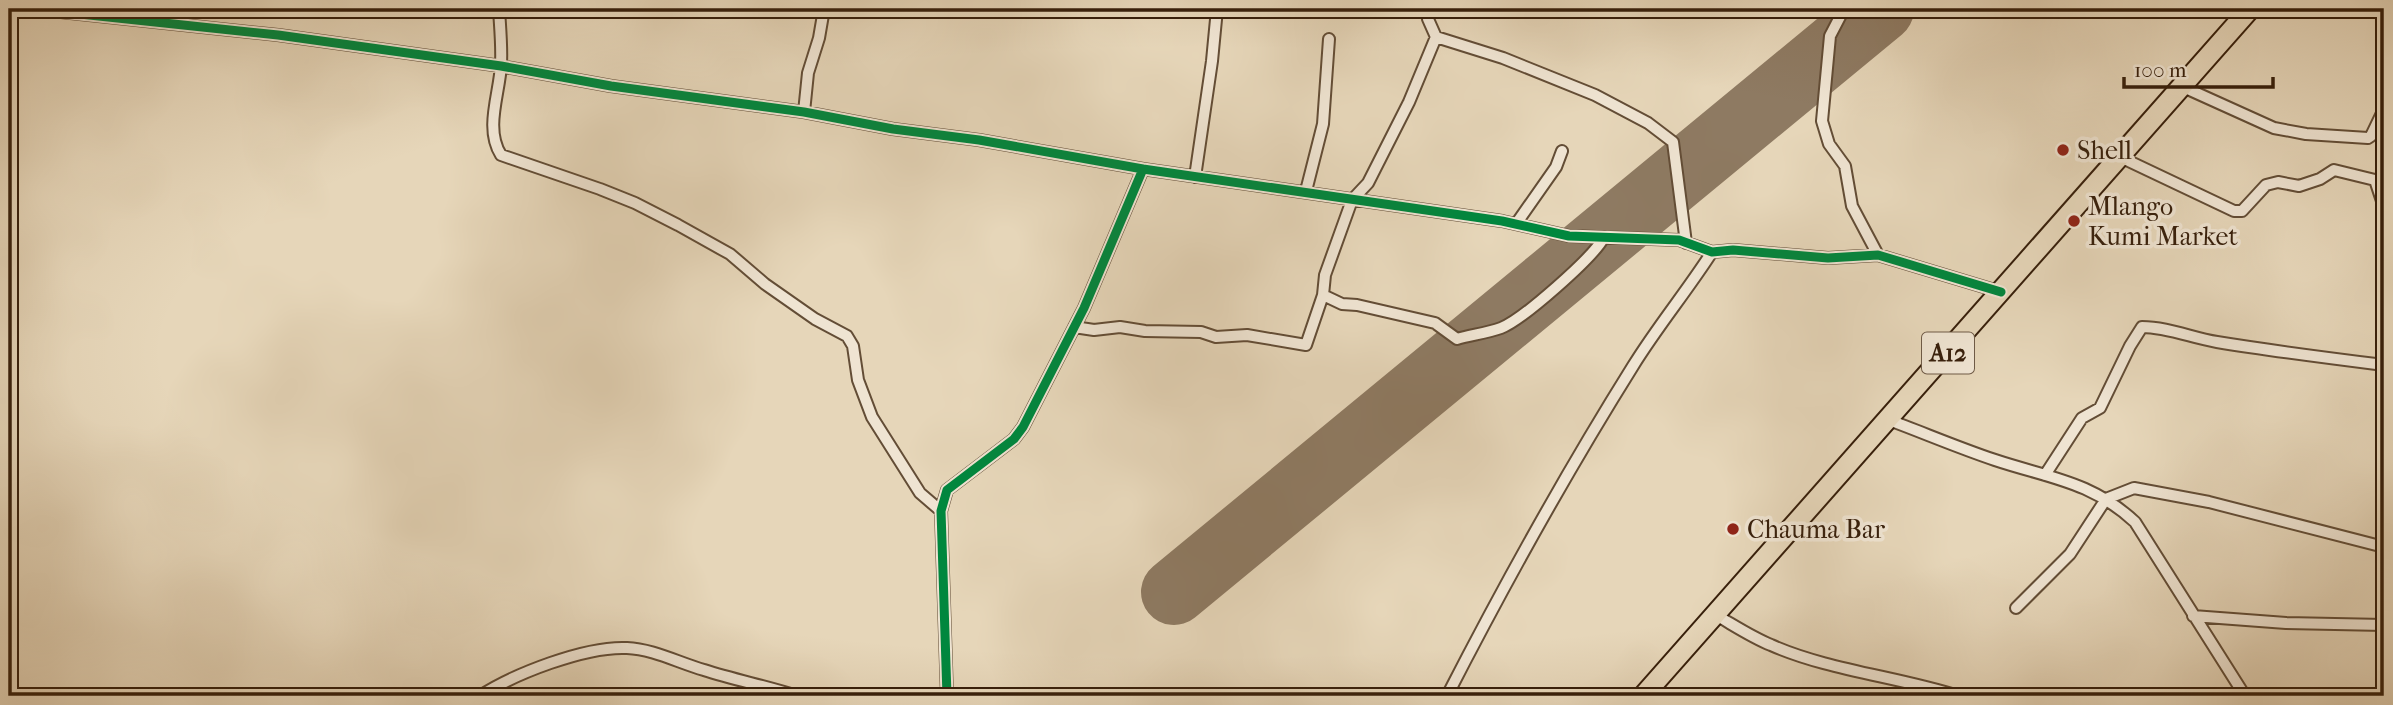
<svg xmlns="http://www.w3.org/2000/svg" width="2393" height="705" viewBox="0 0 2393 705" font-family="'IM FELL French Canon',serif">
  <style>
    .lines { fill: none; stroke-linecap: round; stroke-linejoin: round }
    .runway { stroke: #8e7a62; stroke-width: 66 }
    .street-casing { stroke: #634d36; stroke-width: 14 }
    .highway-casing { stroke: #371f0b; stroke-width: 23 }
    .street { stroke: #efe4d2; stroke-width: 10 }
    .highway { stroke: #e6d6b9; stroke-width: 19 }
    .cycleway-casing { stroke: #efe4d2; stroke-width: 13 }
    .cycleway { stroke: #00873e; stroke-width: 9 }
    .poi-dot { fill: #8f2418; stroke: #efe4d2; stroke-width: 2.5 }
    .labels { text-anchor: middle; stroke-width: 7; stroke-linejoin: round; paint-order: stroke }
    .shield { fill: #efe4d2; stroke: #6e5a47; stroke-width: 2 }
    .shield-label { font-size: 24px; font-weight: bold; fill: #371f0b }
    .poi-label { font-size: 26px; fill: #371f0b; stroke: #efe4d2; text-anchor: start }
  </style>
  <rect width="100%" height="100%" fill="#e6d6b9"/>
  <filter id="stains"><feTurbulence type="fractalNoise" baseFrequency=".00286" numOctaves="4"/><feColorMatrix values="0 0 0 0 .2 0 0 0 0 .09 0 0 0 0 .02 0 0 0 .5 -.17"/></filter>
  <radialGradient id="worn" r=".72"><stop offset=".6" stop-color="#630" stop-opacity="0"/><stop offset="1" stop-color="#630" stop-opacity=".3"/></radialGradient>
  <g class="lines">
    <path class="runway" d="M1174,592L1881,9"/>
    <g class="street-casing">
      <path id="street" d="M499,9C500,27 502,46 501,64C500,93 484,128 501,155L600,189L635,203L678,225L730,254L765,284L815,319L847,336L853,346L858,380L872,417L920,493L941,511
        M1428,9V19L1436,37L1409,102L1368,183L1352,200L1325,275L1323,295L1342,304L1357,305L1435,323L1457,339C1471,335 1487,333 1501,328C1522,320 1594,257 1604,237
        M1844,9L1830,36L1822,121L1829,144L1845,166L1852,206L1878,255
        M2372,9L2384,15
        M9,10L61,12L278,35L501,66L611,86L804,112L893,129L979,140L1143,169L1084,308L1023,427L1014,439L947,490L941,511L947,696
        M1436,37L1503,58L1595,95L1648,123L1673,142L1686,243
        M2181,86L2274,128L2306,134L2368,138L2371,136L2384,109
        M804,112L808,73L819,38L824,9
        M2118,156L2234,211H2242L2266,185L2278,182L2299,186L2320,179L2334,170L2375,180L2384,207
        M1143,169L1502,221L1569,236L1679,240L1712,252L1733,250L1828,258L1878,255L2001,292
        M1195,177L1212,61L1217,9
        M1306,191L1323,124L1329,39
        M1516,224L1556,167L1562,151
        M1074,327L1094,330L1120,327L1145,331L1201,332L1216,337L1247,335L1306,345L1323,295
        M1889,420C1924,433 1959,448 1995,460C2049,478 2091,481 2135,522L2245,696
        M2045,475L2082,418L2100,408L2130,346L2142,327C2168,327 2192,338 2217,342C2272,351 2328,358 2384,365
        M2016,608L2070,554L2106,499L2134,488L2209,502L2384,547
        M1714,614C1732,624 1751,637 1771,645C1827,670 1899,677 1958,696
        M2193,616L2286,623L2384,625
        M480,696C514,674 585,646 627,648C653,649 679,663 704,670C735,680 766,686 797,696
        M1447,696C1505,583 1566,473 1633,366C1657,327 1687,291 1712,252"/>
    </g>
    <g class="highway-casing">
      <path id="highway" d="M1643,696L2250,9"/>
    </g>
    <use href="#street" class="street"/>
    <use href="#highway" class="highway"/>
    <g class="cycleway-casing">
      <path id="cycleway" d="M9,10L61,12L278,35L501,66L611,86L804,112L893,129L979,140L1143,169L1084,308L1023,427L1014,439L947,490L941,511L947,696
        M1143,169L1502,221L1569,236L1679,240L1712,252L1733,250L1828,258L1878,255L2001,292"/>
    </g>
    <use href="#cycleway" class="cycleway"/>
  </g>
  <g class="poi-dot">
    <circle cx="2063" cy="150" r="7"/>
    <circle cx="2074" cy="221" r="7"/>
    <circle cx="1733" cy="529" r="7"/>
  </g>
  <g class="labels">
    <rect class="shield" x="1922" y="332.5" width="52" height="41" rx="5"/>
    <g class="shield-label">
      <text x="1948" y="361">A12</text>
    </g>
    <g class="poi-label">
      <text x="2077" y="159">Shell</text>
      <text x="2088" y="215">Mlango<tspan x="2088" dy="30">Kumi Market</tspan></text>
      <text x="1747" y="538">Chauma Bar</text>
    </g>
  </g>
  <rect width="2393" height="705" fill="none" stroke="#e6d6b9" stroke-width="35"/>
  <rect x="10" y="10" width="2372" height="684" fill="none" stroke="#371f0b" stroke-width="3.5"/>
  <rect x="18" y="18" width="2358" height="670" fill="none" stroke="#371f0b" stroke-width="2"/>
  <path d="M2124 77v10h149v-10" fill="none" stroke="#371f0b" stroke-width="3.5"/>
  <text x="2134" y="77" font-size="21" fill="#371f0b" stroke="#efe4d2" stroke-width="5" paint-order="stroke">100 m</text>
  <rect width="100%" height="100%" filter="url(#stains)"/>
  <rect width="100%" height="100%" fill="url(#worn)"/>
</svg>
